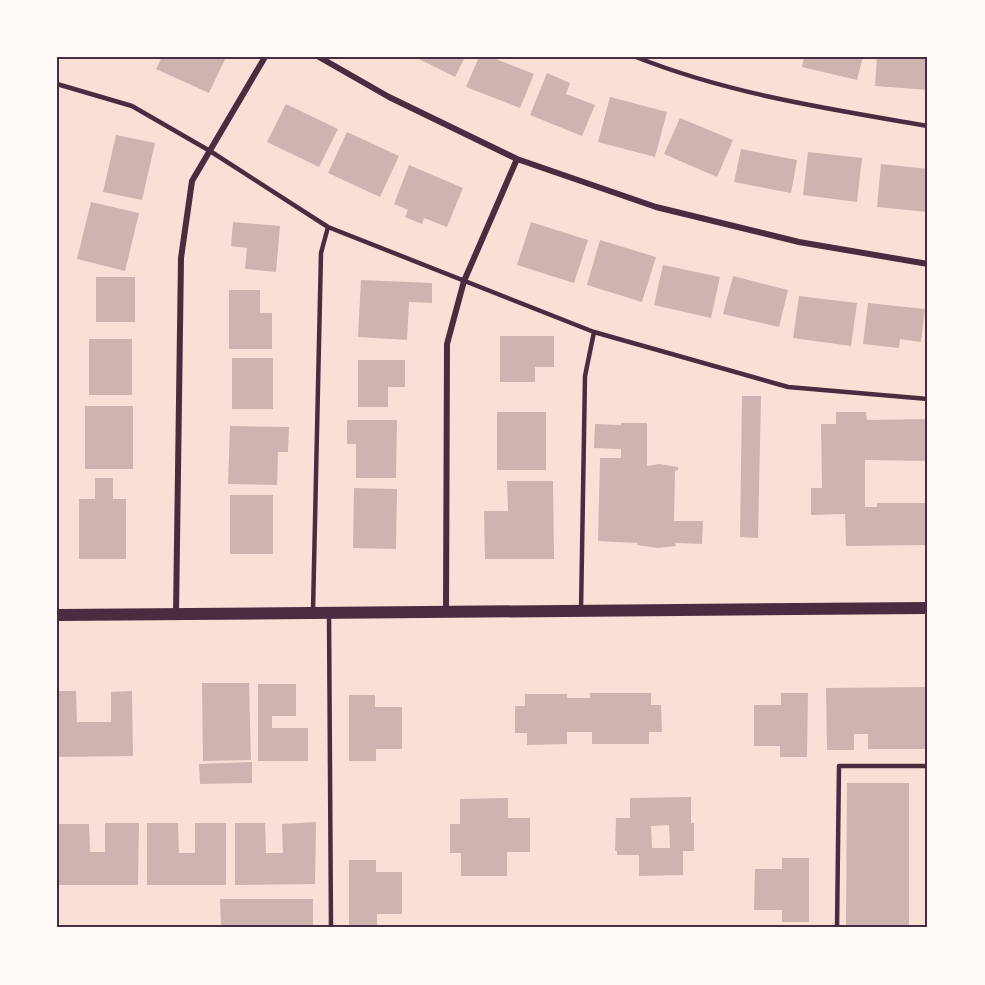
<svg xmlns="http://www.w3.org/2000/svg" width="985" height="985" viewBox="0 0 985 985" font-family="Lato,sans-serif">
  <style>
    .building { fill: #ccb4b1; fill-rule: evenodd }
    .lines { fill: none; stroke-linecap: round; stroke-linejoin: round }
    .service { stroke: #4a2c40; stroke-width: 4.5 }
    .minor { stroke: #4a2c40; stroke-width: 6 }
    .secondary { stroke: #4a2c40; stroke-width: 12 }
    .neatline { fill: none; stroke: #4a2c40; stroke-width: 2 }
  </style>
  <rect width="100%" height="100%" fill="#f7e1d7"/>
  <path class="building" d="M162,57H226L209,93L156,69Z
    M415,57H465L455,77Z
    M479,57H491L534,74L520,108L466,87Z
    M804,57H863L857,80L802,67Z
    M877,57H928V90L875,86Z
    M547,73L570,83L566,94L595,105L582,136L530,115Z
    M610,97L667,112L655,157L598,142Z
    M286,104L338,129L319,167L267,142Z
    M680,118L733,140L717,177L664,154Z
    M347,132L399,156L380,197L328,173Z
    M116,135L155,143L142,200L103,192Z
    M741,149L797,160L791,193L734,182Z
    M808,152L862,158L857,202L803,195Z
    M881,164L928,169V212L877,207Z
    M409,165L463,188L447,227L424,218L422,224L405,217L408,210L394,204Z
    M91,202L139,213L125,271L77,259Z
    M233,222L280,226L276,272L245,269L247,248L231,246Z
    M531,222L588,240L574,283L517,265Z
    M600,240L656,257L642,302L587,285Z
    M663,265L720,277L711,318L654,305Z
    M733,276L788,290L779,327L723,314Z
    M96,277H135V322H96Z
    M361,280L432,283V303L409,302L407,340L358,337Z
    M229,290H260V313H272V349H229Z
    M799,296L857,303L851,346L793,338Z
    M868,303L925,309L921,342L900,339L899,348L863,344Z
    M500,336H554V367H535V382H500Z
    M89,339H132V395H89Z
    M232,358H273V409H232Z
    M358,360H405V387H388V407H358Z
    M742,396H761L758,538L740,537Z
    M85,406H133V469H85Z
    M497,412H546V470H497Z
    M836,412H866L867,420L928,419V461L865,460V507H877V503H928V545L846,546L845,514L811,515V488H822L821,424H836Z
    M347,420H397L396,478H356V444H347Z
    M621,423H647V466L659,464L678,467V470L675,471L674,521H703L702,544L675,543L676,546L658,548L637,545V543L598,541L600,458H621V449L594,448L595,424L621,425Z
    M230,426L289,427L288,452H278L277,485L228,484Z
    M95,478H113V499H126V559H79V499H95Z
    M507,481H553L554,559H485L484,511H508Z
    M354,488L397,489L396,549L353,548Z
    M230,495H273V554H230Z
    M202,683H249L251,760L203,761Z
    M258,684H296V716H272V728H308V761H258Z
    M928,687V749H868V734H854V750H827L826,688Z
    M57,691H76L77,722H111V692L132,691L133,756L57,757Z
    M590,693H651V705H661L662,732H649V744H592V732H567V744L527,745V733H515V706H525V694H567V698H590Z
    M781,693H808L807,757H780V746H754V705H781Z
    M349,695H375V707H402V749H376V761H349Z
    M252,762V783L200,784L199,764Z
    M847,783H909V928H846Z
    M691,797V823H694V851H683V875L639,876V855H617V851H615L616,818H630V798ZM669,825L670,848H652L651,826Z
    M508,798V818H530V852H507V876H461V853H450V824H460V799Z
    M316,822L315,884L235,885V823H265L266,853H283L282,824Z
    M105,823H139L138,885H58L57,824H89L90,852H105Z
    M147,823H178L179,853H195V823H226V885H147Z
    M782,858H809V922H782V910H754L755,869H782Z
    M349,860H376V872H402V914H377V926H349Z
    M220,899H313V928H221Z"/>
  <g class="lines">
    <path class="service" d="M636,57C729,94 829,109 928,126
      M57,84L132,106L210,151L328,227L594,332L788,387L928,399
      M313,611L321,253L328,227
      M581,611L585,376L594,332
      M329,613L331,928
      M837,928L839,766H928"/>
    <path class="minor" d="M319,57L389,97L517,159L656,207L799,242L928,264
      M446,612L447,344L464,281L517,159
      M176,614L181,258L192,181L265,57"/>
    <path class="secondary" d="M57,615L928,608"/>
  </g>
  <rect width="985" height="985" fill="none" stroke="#fffaf5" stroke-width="117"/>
  <rect x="58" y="58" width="868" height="868" class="neatline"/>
</svg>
